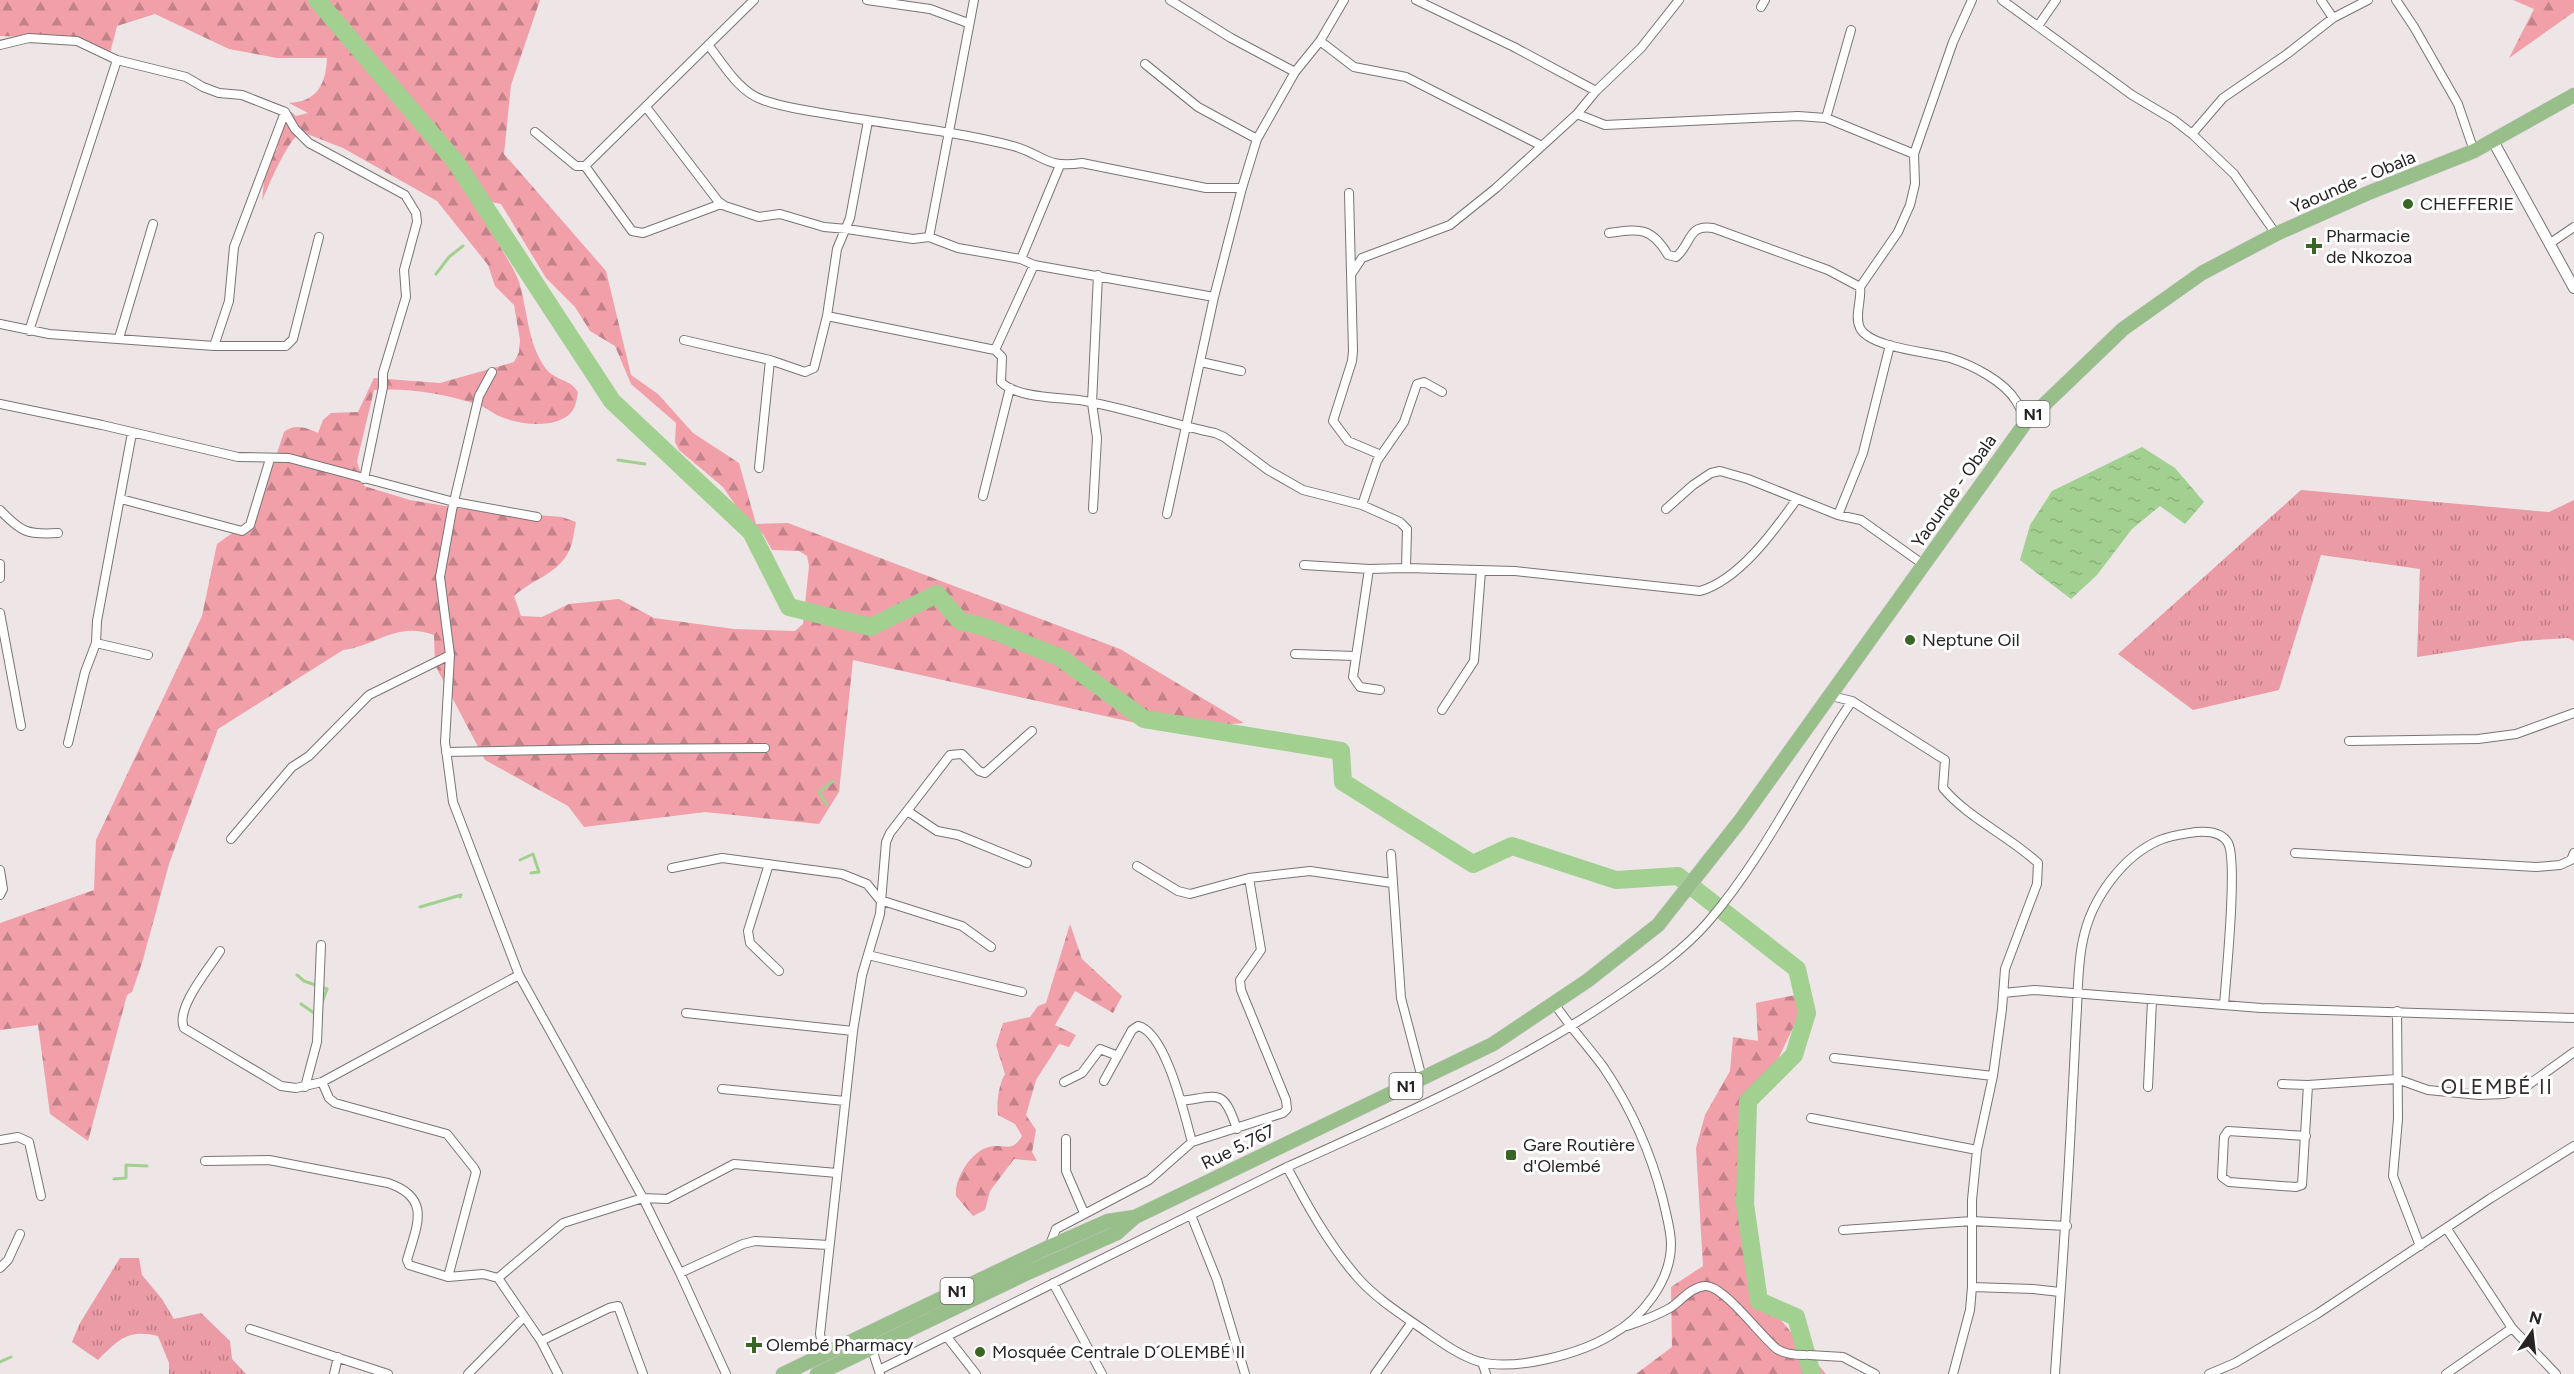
<svg xmlns="http://www.w3.org/2000/svg" width="2574" height="1374" viewBox="0 0 2574 1374" font-family="Figtree,sans-serif">
  <style>
    .grass { fill: url(#grass-tufts) }
    .forest { fill: url(#forest-firs); fill-rule: evenodd }
    .water { fill: url(#water-ripples) }
    .lines { fill: none; stroke-linecap: round; stroke-linejoin: round }
    .stream { stroke: #a2d090; stroke-width: 3 }
    .river { stroke: #a2d090; stroke-width: 18 }
    .minor-casing { stroke: #7a7474; stroke-width: 10 }
    .tertiary-casing { stroke: #7a7474; stroke-width: 12 }
    .trunk-casing { stroke: #c3c2c2; stroke-width: 15 }
    .minor { stroke: #fff; stroke-width: 8 }
    .tertiary { stroke: #fff; stroke-width: 10 }
    .trunk { stroke: #98be8a; stroke-width: 14 }
    .poi-dot { fill: #396624; stroke: #fff; stroke-width: 2 }
    .labels { text-anchor: middle; stroke-width: 6; stroke-linejoin: round; paint-order: stroke }
    .shield { fill: #fff; stroke: #686666; stroke-width: 1.5 }
    .shield-label { font-size: 16px; font-weight: bold; fill: #272425 }
    .street-label { font-size: 18px; fill: #272425; stroke: #fff }
    .poi-label { font-size: 18px; fill: #272425; stroke: #fff; text-anchor: start }
    .quarter-label { font-size: 21px; letter-spacing: 1.5px; fill: #322d2d; stroke: #fff }
  </style>
  <defs>
    <pattern id="grass-tufts" width="24" height="20" patternUnits="userSpaceOnUse" patternTransform="scale(1.5)"><rect width="24" height="20" fill="#eb9ba5"/><path d="M3 7l-1-3M5 7V3M7 7l1-3M15 17l-1-3M17 17v-4M19 17l1-3" fill="none" stroke="#be7e86"/></pattern>
    <pattern id="forest-firs" width="22" height="20" patternUnits="userSpaceOnUse" patternTransform="scale(1.5)"><rect width="22" height="20" fill="#f19fa9"/><path d="M5 1l3.5 6h-7zM16 11l3.5 6h-7z" fill="#c38189"/></pattern>
    <pattern id="water-ripples" width="26" height="14" patternUnits="userSpaceOnUse" patternTransform="scale(1.5)"><rect width="26" height="14" fill="#a2d090"/><path d="M2 4q2-2 4 0t4 0M15 11q2-2 4 0t4 0" fill="none" stroke="#8cb27c"/></pattern>
  </defs>
  <rect width="100%" height="100%" fill="#ede5e6"/>
  <path class="grass" d="M2301,490L2549,512L2574,500V641L2568,638L2522,641L2417,657L2420,569L2321,555L2279,690L2193,710L2118,654Z
    M120,1258H139L142,1275L162,1299L174,1319L201,1313L230,1341L232,1359L246,1374H169V1363L158,1336C128,1329 119,1339 98,1360L72,1342L80,1323Z"/>
  <path class="forest" d="M0,0H540L511,85L504,154L606,271L631,375L658,394L693,433L739,463L756,524L788,523L1120,649L1244,723L1163,729L853,660L839,792L819,824L705,812L584,827L568,806L485,760L435,665L434,635C396,621 379,645 343,650L218,729L169,864L142,963L132,992L127,995L88,1141L50,1114L38,1025L0,1030V923L94,890L96,840L202,616L217,544L256,516L284,432C294,423 307,428 318,433L323,420L331,413L358,412L374,378L440,383L514,362L519,352L520,340L514,305L495,286L488,265L437,201L343,148L302,132C289,136 268,187 262,201L264,181L275,150H277L279,122L291,112L296,116L308,113L289,103C317,102 326,84 327,58H277L229,49L155,14L117,26L110,53L83,39L0,36ZM491,202L501,204L546,278L575,307L590,331L615,346L631,384L676,423L675,442L679,450L723,487L747,522L763,534L772,550L799,551L807,556L809,566L803,624L795,631L734,629L654,618L619,599L569,604L542,617L521,616L514,596C531,580 558,574 569,551C573,543 574,531 576,522L562,517L463,509L410,500L364,486L357,461L374,390C408,388 446,394 479,405C486,407 492,413 499,416C518,425 560,430 573,410C576,405 577,397 578,392C570,379 556,381 546,369C527,343 528,311 519,282C510,256 482,231 491,202Z
    M2513,0H2574V12L2509,58L2534,9Z
    M1070,924L1082,959L1122,996L1113,1013L1075,991L1055,1025L1076,1035L1069,1047L1059,1044L1036,1080L1026,1115L1036,1130L1032,1152L1037,1161L1014,1159L990,1191L985,1210L973,1216L956,1196C954,1179 971,1151 989,1147C1003,1143 1012,1154 1022,1136L1015,1124L998,1115C996,1103 999,1084 1005,1074L996,1045L1003,1023L1030,1017L1038,1006L1046,1003Z
    M1810,992L1743,1133L1765,1301L1826,1374H1636L1672,1347L1671,1287L1703,1266L1696,1148L1705,1115L1730,1071L1733,1037L1758,1041L1756,1003Z"/>
  <path class="water" d="M2142,447L2175,468L2204,502L2185,524L2160,506L2132,529L2097,575L2071,599L2020,560L2030,525L2052,491Z"/>
  <g class="lines">
    <path class="stream" d="M436,274L449,257L463,246
      M618,460L645,464
      M827,805L819,792L833,781
      M520,860L533,854L539,872L531,873
      M420,907L461,895L460,897
      M297,975L304,981L327,989L320,1008
      M301,1004L317,1015
      M114,1179L126,1178V1165L147,1166
      M0,1362L11,1357"/>
    <path class="river" d="M317,0L455,161L612,401L751,532L789,607L871,627L937,594L960,621L985,627L1061,658L1144,719L1341,751L1343,782L1473,864L1512,846L1616,880L1678,876L1797,969L1807,1013L1794,1055L1748,1101L1745,1204L1759,1301L1796,1317L1812,1374"/>
    <g class="minor-casing">
      <path id="minor" d="M867,0L930,9L968,23
        M1170,0L1231,38L1295,72
        M1416,0L1514,47L1596,91
        M2002,0L2132,95L2174,120L2192,134L2234,174L2276,234
        M2321,0L2333,18
        M2396,0L2414,27L2458,104L2474,151
        M1761,7L1765,0
        M2038,26L2056,0
        M1320,41L1354,67L1406,77L1542,146
        M0,45L29,38L77,41L117,60L29,331
        M709,46C724,65 739,92 763,100C785,108 811,111 834,115C893,125 955,131 1013,146C1043,154 1045,169 1082,163L1206,188H1242
        M117,60L186,77L203,87L219,93L242,95L285,112L234,247L229,301L214,346
        M1145,64L1198,107L1257,139
        M646,107L718,201L725,206L759,217L780,214L824,227L847,229L913,239L929,237L958,248L1021,259L1034,265L1214,297
        M285,112L295,129L309,143L405,195L416,213L417,222L404,270L406,297L383,373V387L364,479
        M1577,114L1605,125L1798,116L1826,118L1914,154
        M1826,118L1851,30
        M535,132L576,166H585
        M2192,134L2223,98L2287,54L2333,18L2368,0
        M1349,193L1353,351L1352,361L1333,421L1348,441L1381,455
        M721,204L643,233L632,231L585,166L754,0
        M1609,233C1639,229 1651,226 1668,255L1676,257C1692,244 1687,224 1713,228L1828,270L1860,287C1862,300 1854,316 1860,328C1870,348 1930,352 1950,358C1972,365 2004,381 2016,401C2020,407 2023,415 2026,422
        M929,237L974,0
        M2549,244L2574,227
        M1021,259L1060,165
        M1352,273L1362,258L1450,225L1496,188L1577,114L1596,91L1641,48L1679,0
        M1860,287L1898,232L1910,205L1915,184L1914,154L1953,42L1972,0
        M827,316L995,350L1002,357L1001,382C1018,399 1062,397 1085,401C1129,409 1171,424 1215,433L1224,437L1268,470L1303,490L1362,505L1400,522L1407,529L1406,568
        M0,324L49,334L214,346H286L293,339L319,237
        M119,338L153,224
        M684,340L770,360L805,372L814,368L827,316L837,249L850,218L868,121
        M995,350L1034,265
        M1201,362L1241,371
        M492,372L479,396L452,510L440,577L450,655L445,742L453,802L519,975L643,1198L680,1273L726,1374
        M0,404L102,425L238,457L289,458L454,502L537,517
        M132,433L97,621L96,643L148,655
        M759,468L770,360
        M983,496L1010,388
        M121,499L242,531L250,525L270,459
        M1362,505L1377,461L1404,422L1417,384L1424,382L1442,392
        M1093,509L1097,438L1092,403L1098,275
        M1666,509L1693,485L1711,473L1720,471L1748,479L1838,515L1861,520L1924,565
        M0,510C21,532 27,535 58,533
        M1167,514L1214,297L1242,188L1257,139L1295,72L1320,41L1344,0
        M1838,515L1863,453L1890,345
        M0,564V578
        M1304,565L1369,569L1406,568L1515,571L1700,591C1739,580 1774,531 1797,499
        M1369,569L1353,677L1360,687L1380,690
        M0,613L21,726
        M1295,654L1355,656
        M1831,696L1852,701L1945,760L1943,788C1968,818 2009,836 2038,863L2037,884L2005,969L2002,1009L1993,1076L1977,1150L1972,1200V1287L1970,1310L1953,1374
        M1442,710L1474,661L1481,571
        M2349,741L2478,739L2516,734L2574,713
        M68,743L85,672L96,643
        M446,752L598,749L765,748
        M909,812L937,831L958,835L1027,863
        M231,839L292,767L309,756L369,695L450,655
        M2295,853L2536,867L2560,865L2571,860L2574,853
        M1391,854L1401,998L1422,1078
        M769,864L748,931L750,943L779,971
        M1137,866L1178,891L1190,894L1249,878L1310,871L1392,883
        M672,868L722,858L842,874L867,884L880,900L962,926L991,947
        M0,870L3,889L0,895
        M220,951C209,969 175,1008 184,1028L281,1086L296,1088L322,1082L519,975
        M868,955L1022,992
        M2003,993L2035,990L2261,1008L2574,1018
        M2397,1011L2398,1119L2393,1176L2420,1246
        M686,1013L853,1031
        M1834,1058L1993,1076
        M1104,1081L1132,1030L1138,1026C1166,1032 1185,1117 1192,1142
        M322,1082L329,1098L335,1103L447,1134L474,1168L476,1172L448,1277
        M1064,1082L1082,1073L1100,1049L1118,1056
        M2282,1084L2308,1085L2397,1079L2428,1090L2479,1095L2504,1094L2524,1088L2574,1052
        M305,1087L317,1042L321,945
        M2148,1087L2152,1000
        M722,1089L845,1101
        M1181,1101C1220,1096 1223,1088 1237,1129
        M1811,1118L1977,1150
        M2306,1136L2228,1131L2224,1137L2222,1177L2229,1182L2296,1187L2302,1185L2308,1085
        M1066,1139V1171L1084,1213
        M0,1140L18,1137L29,1142L41,1196
        M205,1161L269,1160L388,1183C432,1198 417,1225 407,1260L409,1265L448,1277L483,1274L498,1278L541,1341L558,1374
        M1287,1167C1400,1116 1514,1067 1617,996C1649,974 1682,952 1708,922C1766,855 1802,774 1852,701
        M1191,1215L1217,1280L1245,1374
        M2447,1229L2512,1328L2556,1374
        M1843,1230L1972,1221L2067,1226
        M1049,1247L1056,1229L1149,1180L1192,1142L1283,1113L1287,1109L1286,1100L1241,990L1240,980L1261,950L1249,878
        M0,1268L8,1260L20,1234
        M680,1273L743,1244L755,1241L829,1245
        M498,1278L563,1223L643,1198L667,1199L734,1164L837,1173
        M1053,1283L1102,1374
        M1972,1287L2033,1289L2060,1292
        M1627,1326C1642,1321 1656,1316 1670,1308C1681,1301 1691,1287 1705,1286C1724,1285 1762,1338 1777,1349C1784,1354 1795,1355 1804,1355
        M250,1329L388,1374
        M947,1337L976,1374
        M541,1341L609,1308L618,1306L643,1374
        M871,1346L880,1374
        M824,1353L820,1334L853,1031L862,975L880,914L886,842L890,833L950,755L962,754L979,771L985,773L1032,731
        M1809,1355L1843,1357L1875,1374
        M1482,1362L1486,1374
        M879,1370L1287,1167C1307,1205 1329,1245 1358,1278C1375,1297 1396,1311 1418,1326C1437,1339 1457,1355 1480,1362C1516,1371 1580,1354 1611,1335C1642,1318 1671,1281 1671,1244C1671,1230 1666,1214 1663,1200C1651,1153 1631,1108 1604,1068C1588,1046 1569,1026 1554,1003
        M334,1374L338,1357
        M468,1374L524,1317
        M1375,1374L1412,1322
        M2055,1374C2061,1284 2068,1194 2072,1103C2074,1071 2075,1040 2077,1008C2078,986 2078,962 2083,940C2091,900 2122,856 2160,840C2172,835 2184,834 2196,832C2207,831 2222,832 2228,843C2238,861 2226,978 2224,1005
        M2209,1374L2235,1363L2317,1314L2491,1198L2574,1146
        M2446,1374L2512,1328"/>
    </g>
    <g class="tertiary-casing">
      <path id="tertiary" d="M2493,141L2574,288"/>
    </g>
    <g class="trunk-casing">
      <path id="trunk" d="M783,1374L1049,1247L1108,1221L1135,1217
        M817,1374L1025,1274L1117,1233L1135,1217L1493,1044L1587,981L1658,925L1740,821L2026,422L2123,329L2202,273L2276,234L2368,193L2474,151L2574,95"/>
    </g>
    <use href="#minor" class="minor"/>
    <use href="#tertiary" class="tertiary"/>
    <use href="#trunk" class="trunk"/>
  </g>
  <g class="poi-dot">
    <circle cx="2408" cy="204" r="6"/>
    <path d="M2311 237h6v6h6v6h-6v6h-6v-6h-6v-6h6z"/>
    <circle cx="1910" cy="640" r="6"/>
    <rect x="1505" y="1149" width="12" height="12" rx="3"/>
    <path d="M751 1336h6v6h6v6h-6v6h-6v-6h-6v-6h6z"/>
    <circle cx="980" cy="1352" r="6"/>
  </g>
  <g class="labels">
    <g class="shield">
      <rect x="2016.5" y="401" width="33" height="26" rx="4.5"/>
      <rect x="1389.5" y="1073" width="33" height="26" rx="4.5"/>
      <rect x="940.5" y="1278" width="33" height="26" rx="4.5"/>
    </g>
    <g class="shield-label">
      <text x="2033" y="420">N1</text>
      <text x="1406" y="1092">N1</text>
      <text x="957" y="1297">N1</text>
    </g>
    <g class="street-label">
      <text transform="translate(2353 182) rotate(-23)" y="6">Yaounde - Obala</text>
      <text transform="translate(1954 491) rotate(-55)" y="6">Yaounde - Obala</text>
      <text transform="translate(1238 1147) rotate(-26)" y="6">Rue 5.767</text>
    </g>
    <g class="poi-label">
      <text x="2420" y="210">CHEFFERIE</text>
      <text x="2326" y="242">Pharmacie<tspan x="2326" dy="21">de Nkozoa</tspan></text>
      <text x="1922" y="646">Neptune Oil</text>
      <text x="1523" y="1151">Gare Routière<tspan x="1523" dy="21">d'Olembé</tspan></text>
      <text x="766" y="1351">Olembé Pharmacy</text>
      <text x="992" y="1358">Mosquée Centrale D´OLEMBÉ II</text>
    </g>
    <g class="quarter-label">
      <text x="2497" y="1094">OLEMBÉ II</text>
    </g>
  </g>
  <g transform="translate(2532 1332) rotate(14)" stroke="#ffffff" stroke-width="4.5" paint-order="stroke">
  <path d="M0-4.5L10 22L0 15L-10 22Z" fill="#272425"/>
  <text y="-9" font-size="16" font-weight="bold" text-anchor="middle" fill="#272425">N</text>
  </g>
</svg>
